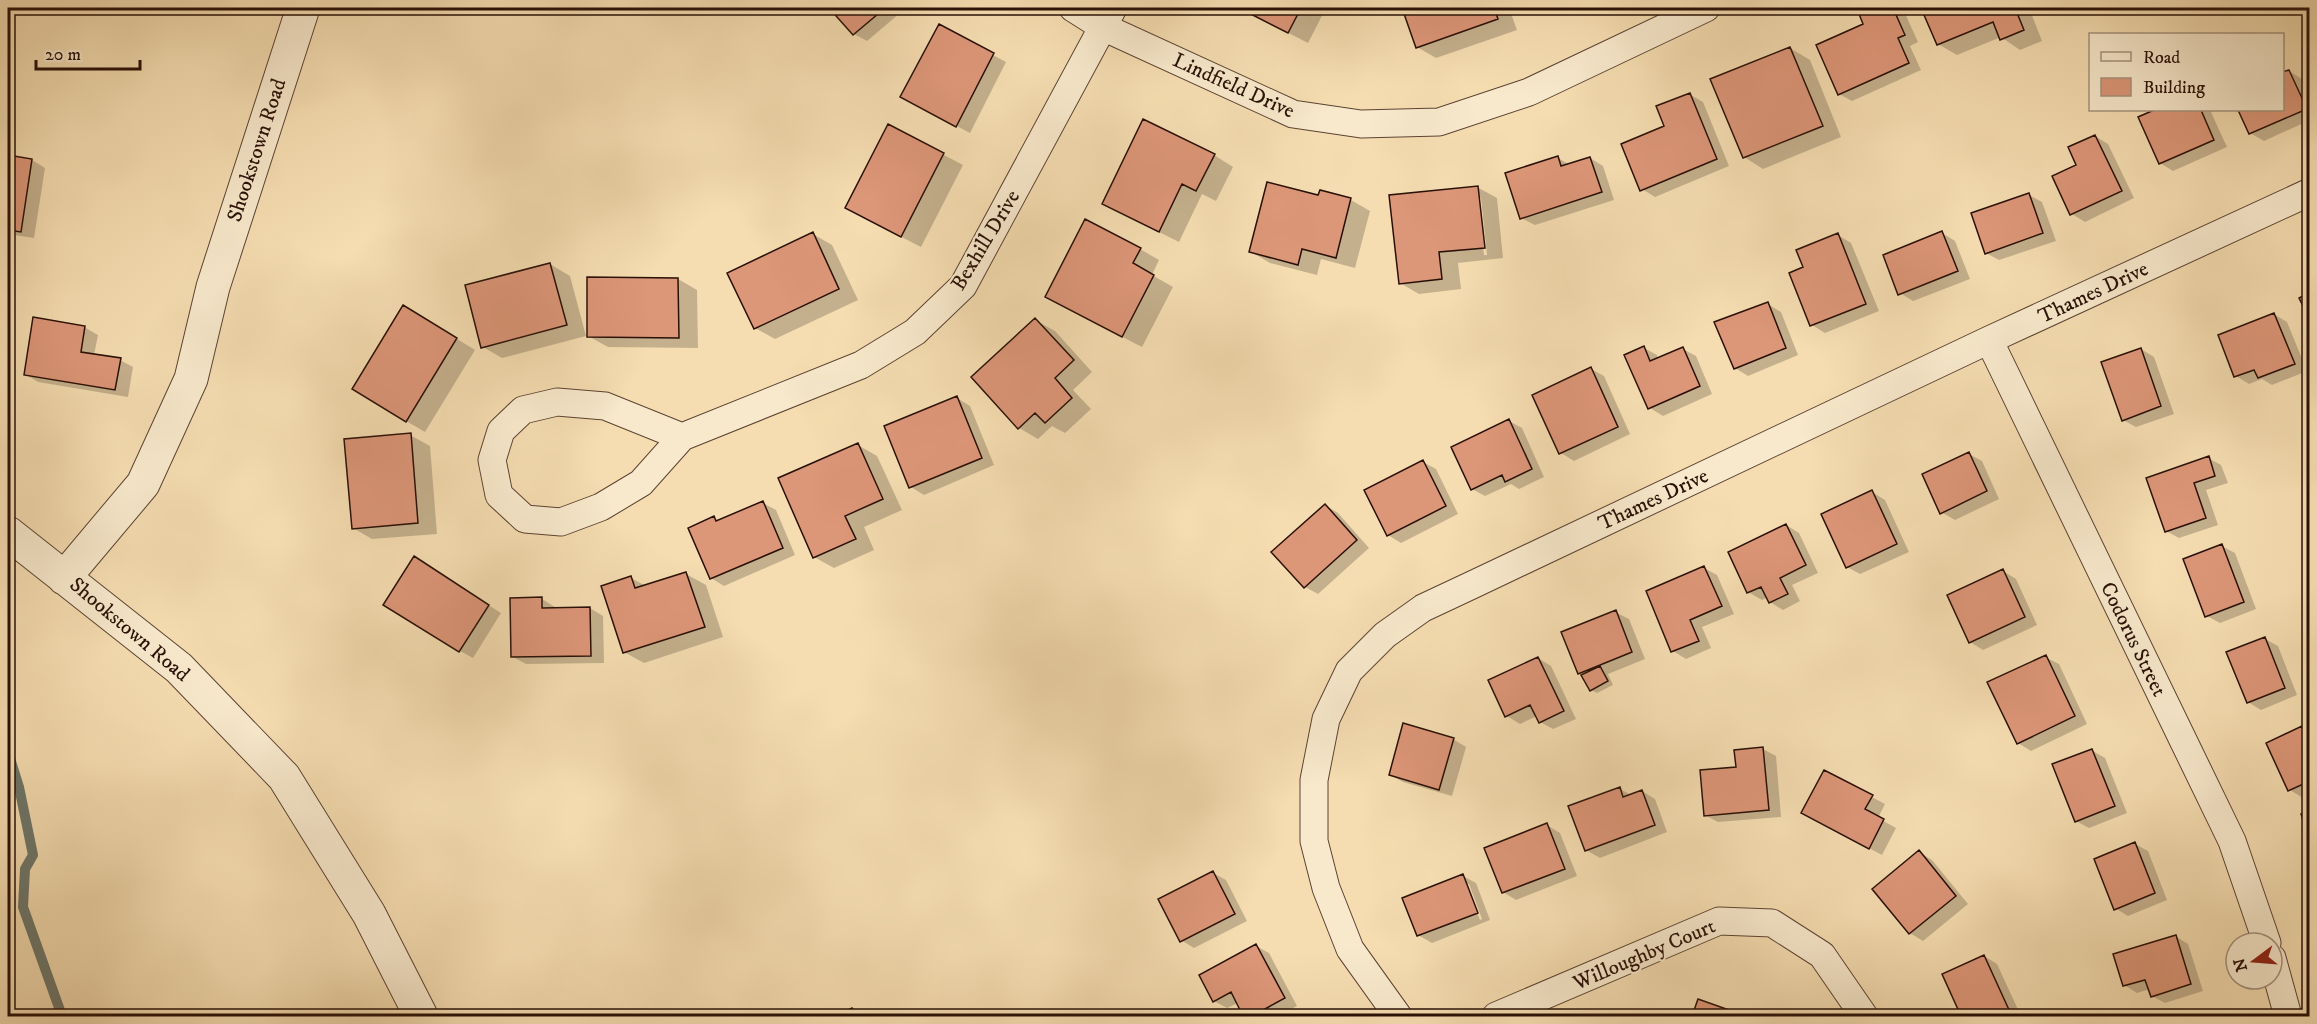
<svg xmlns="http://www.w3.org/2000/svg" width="2317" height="1024" viewBox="0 0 2317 1024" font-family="'IM FELL DW Pica',serif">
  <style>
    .shadow { fill: #0003; fill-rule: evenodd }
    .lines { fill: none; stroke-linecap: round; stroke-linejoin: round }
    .stream { stroke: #6e776b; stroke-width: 10 }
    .building { fill: #dc9678; stroke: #291007; stroke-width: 1.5 }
    .minor-casing { stroke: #5c4332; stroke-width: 29 }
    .tertiary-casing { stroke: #5c4332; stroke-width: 35 }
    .minor { stroke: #f8e9cc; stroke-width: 27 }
    .tertiary { stroke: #f8e9cc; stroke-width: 33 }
    .labels { text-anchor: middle; stroke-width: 4.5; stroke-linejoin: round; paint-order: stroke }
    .street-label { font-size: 21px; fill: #291007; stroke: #f8e9cc }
  </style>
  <rect width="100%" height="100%" fill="#f5ddb1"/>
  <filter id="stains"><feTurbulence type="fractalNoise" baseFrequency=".00333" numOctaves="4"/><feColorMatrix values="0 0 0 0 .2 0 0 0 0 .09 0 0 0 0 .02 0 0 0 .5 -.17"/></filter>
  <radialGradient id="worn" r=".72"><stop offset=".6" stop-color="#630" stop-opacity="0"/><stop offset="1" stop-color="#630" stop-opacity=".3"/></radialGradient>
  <path class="shadow" d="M831,8H906L867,41L854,34Z
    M1240,8H1326L1308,43Z
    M1403,8H1509L1517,30L1436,58L1417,47Z
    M1877,8L1903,9L1918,42L1910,46L1921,70L1852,101L1839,94L1865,25L1861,15Z
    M1923,8H2029L2042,41L2020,50L2001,37L1957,55L1938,44Z
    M939,26L1006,62L970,133L915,104Z
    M1790,48L1810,60L1841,137L1763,169L1744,157Z
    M2289,71L2302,79L2310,96V120L2264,141L2250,133L2240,110H2282Z
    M1689,94L1703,102L1729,166L1655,197L1642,189L1666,126Z
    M2158,110H2210L2227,147L2173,171L2160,163L2140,117Z
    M889,126L963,165L921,247L866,219Z
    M2095,136L2108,144L2134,198L2085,222L2072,214L2078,165Z
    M1214,155L1233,167L1216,201L1202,194L1179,242L1123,214Z
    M8,156L32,160L45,168L34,238L8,234Z
    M1558,158L1570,165L1590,158L1603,166L1614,200L1535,225L1521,218Z
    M1477,187L1497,198L1503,258L1458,263L1461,289L1419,294L1400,283ZM1478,198H1481L1487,255H1484Z
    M1321,192L1351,200L1370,211L1355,268L1321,259L1317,275L1270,263L1251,252L1319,197Z
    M2029,195L2042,202L2056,241L1999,260L1986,253Z
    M1942,233L1955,241L1970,279L1913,301L1900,293Z
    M813,234L832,245L858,300L775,339L755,328Z
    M1838,235L1851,243L1879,311L1825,333L1812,325L1804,268Z
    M1140,249L1159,260L1152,275L1173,287L1142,347L1066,308Z
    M550,264L570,276L586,336L502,358L483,347Z
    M678,279L697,290L698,348L608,347L588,336Z
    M1768,304L1781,312L1798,355L1748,376L1735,368Z
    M2274,314L2287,322L2307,371L2272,385L2262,379L2249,384L2236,376Z
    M423,318L475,350L425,432L406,421Z
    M1035,320L1055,331L1092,372L1073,390L1091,409L1065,433L1052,426L1038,439L1019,428Z
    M84,327L98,335L94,355L120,360L133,367L128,397L38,382L25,374Z
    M1644,348L1657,355L1658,360L1683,349L1696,356L1712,394L1663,416L1650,408Z
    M2141,349L2154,357L2174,414L2136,427L2123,420Z
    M1591,369L1604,376L1630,434L1574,461L1561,453Z
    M957,398L970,406L994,465L924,495L911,487Z
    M1509,421L1522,428L1544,477L1519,489L1511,484L1485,496L1472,489Z
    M410,435L430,446L437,534L372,539L353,528Z
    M858,445L877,456L902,510L864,527L874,550L834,568L814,557Z
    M1969,454L1982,461L1999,499L1955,520L1941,512Z
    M2208,458L2221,465L2228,483L2206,490L2218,525L2179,538L2166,531Z
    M1423,462L1436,469L1458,514L1401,543L1388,535L1366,491Z
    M1872,492L1885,500L1909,552L1860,574L1847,567Z
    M763,503L776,510L795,555L724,586L711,578L714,518L720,521Z
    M1325,505L1338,513L1369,548L1318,594L1305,587Z
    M1786,525L1799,533L1818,573L1792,585L1800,601L1783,610L1770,602L1768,597L1762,600L1748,592Z
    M2222,546L2235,553L2256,609L2220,623L2207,616Z
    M427,566L501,613L473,658L460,651Z
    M1704,568L1717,575L1734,614L1702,627L1711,648L1686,659L1673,651L1647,592Z
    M2003,571L2016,579L2037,625L1983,650L1970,642Z
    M686,574L706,585L723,637L644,663L624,652L631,578L646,586Z
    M542,599L555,607V609L590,608L603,616L604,663L526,664L513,657Z
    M1615,612L1629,619L1645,659L1608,674L1613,685L1597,693L1591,690L1583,675L1579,673Z
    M2265,639L2278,646L2297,695L2261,710L2248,702Z
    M2045,657L2059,664L2087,724L2031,751L2018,743Z
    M1538,658L1551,666L1576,719L1553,729L1540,722L1537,716L1520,724L1507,716Z
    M2301,728L2310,732V794L2303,798L2290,790Z
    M1453,739L1466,747L1452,796L1403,782L1390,775Z
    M1763,749L1776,756L1781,817L1718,822L1705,815L1737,768Z
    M2091,750L2105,758L2127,813L2089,828L2076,821Z
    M1825,772L1885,804L1878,818L1896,828L1882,855L1816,820Z
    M1620,789L1631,795L1642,791L1655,799L1667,832L1600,858L1586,850Z
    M1547,825L1560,833L1577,876L1516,900L1503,892Z
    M2135,844L2148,851L2167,900L2128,916L2115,908Z
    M1919,852L1932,860L1968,904L1923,941L1910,933L1874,889Z
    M1213,873L1226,880L1247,921L1194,948L1181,940Z
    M1463,876L1476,883L1490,920L1432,943L1418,935ZM1465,884H1469L1482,919L1480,920Z
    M2175,936L2188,944L2203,991L2165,1003L2152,996L2150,989L2137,993L2124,985Z
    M1256,946L1269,953L1297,1006L1278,1016H1245L1238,1003L1227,1008L1214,1001Z
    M1984,956L1997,964L2021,1016H1963L1944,975Z
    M1699,1001L1742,1016H1693Z
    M852,1010L864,1016H840Z"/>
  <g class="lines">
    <path class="stream" d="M8,752L19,787L33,855L25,869L23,907L62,1016"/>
  </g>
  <path class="building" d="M829,8H885L853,35Z
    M1239,8H1301L1288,33Z
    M1402,8H1494L1498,19L1416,48Z
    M1873,8H1893L1905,35L1898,38L1909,63L1838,95L1816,45L1863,24L1859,14Z
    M1921,8H2015L2024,30L2000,40L1993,22L1937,45Z
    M939,24L994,53L956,127L900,97Z
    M1790,47L1823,126L1743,158L1710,79Z
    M2289,70L2307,109L2249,134L2238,110H2282V72Z
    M1690,93L1717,159L1640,191L1621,144L1664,126L1656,106Z
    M2154,110H2201L2214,140L2159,164L2138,117Z
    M1143,119L1215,154L1196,191L1182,184L1159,232L1102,204Z
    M888,124L944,153L901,237L845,208Z
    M2095,135L2122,191L2070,215L2052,176L2076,165L2068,147Z
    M8,155L32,159L21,232L8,230Z
    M1558,156L1561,166L1590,157L1602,192L1520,219L1505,173Z
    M1267,182L1318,195L1320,190L1351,198L1336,258L1302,249L1298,265L1249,252Z
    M1478,186L1485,248L1439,252L1442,279L1399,284L1389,195Z
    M2029,193L2043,233L1985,254L1971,213Z
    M1085,219L1141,248L1133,263L1154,275L1122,337L1045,297Z
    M1942,231L1958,271L1898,295L1883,255Z
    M813,232L839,289L754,329L727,273Z
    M1838,233L1866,304L1810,326L1789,273L1803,267L1796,250Z
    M550,263L567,325L481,348L465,285Z
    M587,277L678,278L679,338L587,337Z
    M2310,292V320L2299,298Z
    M1768,302L1786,348L1734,369L1714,322Z
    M403,305L457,338L406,422L352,389Z
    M2274,313L2295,364L2258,378L2254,370L2234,377L2218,335Z
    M33,317L85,326L81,352L121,358L115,390L24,375Z
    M1035,318L1074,360L1055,378L1072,398L1045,423L1035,413L1018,429L971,377Z
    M1644,346L1650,361L1683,347L1700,386L1648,409L1624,355Z
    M2141,348L2161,406L2122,421L2101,362Z
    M1591,367L1618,427L1559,454L1532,395Z
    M957,396L982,458L909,488L884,426Z
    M1509,419L1532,469L1505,482L1502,475L1471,490L1451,447Z
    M411,433L418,523L352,529L344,439Z
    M858,443L883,499L845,516L856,539L813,558L778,478Z
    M1969,452L1987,491L1940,514L1922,474Z
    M2209,456L2215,476L2194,483L2206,518L2165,532L2146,478Z
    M1423,460L1446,506L1387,536L1364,490Z
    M1872,490L1897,544L1846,568L1821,514Z
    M763,501L783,548L710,579L688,528L714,516L716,521Z
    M1325,504L1357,540L1304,588L1271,552Z
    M1786,524L1806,565L1780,578L1788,594L1769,603L1761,587L1747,593L1728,552Z
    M2222,544L2244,602L2205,617L2183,559Z
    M414,556L489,605L459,652L383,605Z
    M1704,566L1722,606L1690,620L1699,641L1671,652L1646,591Z
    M2003,569L2025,617L1969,643L1947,595Z
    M686,572L705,627L623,653L601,586L631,576L635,588Z
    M542,597V608L590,607L591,656L511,657L510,598Z
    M1616,610L1632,652L1578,674L1561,632Z
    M2265,637L2285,688L2247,703L2226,652Z
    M2046,655L2075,716L2017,744L1987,682Z
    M1538,657L1564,711L1539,723L1530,705L1505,717L1488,680Z
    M1600,666L1608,681L1590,691L1581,675Z
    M1403,723L1454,738L1439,790L1389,775Z
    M2302,726L2310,744V781L2288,791L2266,743Z
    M1763,747L1769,810L1704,816L1700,770L1736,767L1734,750Z
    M2092,749L2115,806L2075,822L2052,764Z
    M1824,770L1873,795L1865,809L1884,819L1869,849L1801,813Z
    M1620,787L1623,797L1642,790L1655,825L1585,851L1568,806Z
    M2310,811V840L2301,814Z
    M1547,823L1565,869L1502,893L1484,848Z
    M2135,842L2155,893L2114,910L2094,859Z
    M1919,850L1956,896L1909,934L1872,889Z
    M1213,871L1235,914L1180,942L1158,899Z
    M1463,874L1478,913L1417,936L1402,898Z
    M2176,935L2191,984L2151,997L2145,980L2123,986L2113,954Z
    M1256,944L1285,998L1252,1016H1243L1231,992L1213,1002L1199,975Z
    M1984,955L2010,1012L2000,1016H1961L1942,974Z
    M1698,999L1746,1016H1692Z
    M852,1008L857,1016H836Z"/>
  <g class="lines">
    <g class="minor-casing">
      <path id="minor" d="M1073,8L1103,27L1293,114L1361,124L1439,122L1529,92L1706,8
        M1989,340L2232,841L2267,943
        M682,437L605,406L557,402L523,410L501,431L492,460L499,495L525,519L561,522L601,507L641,483L682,437L861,365L915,332L963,286L1113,8
        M2272,958L2288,1016
        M1398,1016L1350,949L1326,888L1314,841V780L1326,719L1349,671L1385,635L1423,608L1472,585L1989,340L2310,192
        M1496,1016L1719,921L1772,923L1822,955L1864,1016"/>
    </g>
    <g class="tertiary-casing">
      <path id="tertiary" d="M8,533L179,668L284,777L369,914L421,1016
        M64,578L143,484L191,379L213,287L303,8"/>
    </g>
    <use href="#minor" class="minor"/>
    <use href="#tertiary" class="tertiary"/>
  </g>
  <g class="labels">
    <g class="street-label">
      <text transform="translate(1234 85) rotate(24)" y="7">Lindfield Drive</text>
      <text transform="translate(256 150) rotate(-72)" y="7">Shookstown Road</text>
      <text transform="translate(985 240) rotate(-59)" y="7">Bexhill Drive</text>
      <text transform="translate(2093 292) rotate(-25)" y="7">Thames Drive</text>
      <text transform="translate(1653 499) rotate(-25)" y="7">Thames Drive</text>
      <text transform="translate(130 629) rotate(40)" y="7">Shookstown Road</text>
      <text transform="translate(2134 639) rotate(64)" y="7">Codorus Street</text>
      <text transform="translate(1644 954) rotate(-23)" y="7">Willoughby Court</text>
    </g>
  </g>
  <rect width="2317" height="1024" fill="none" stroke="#f5ddb1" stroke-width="30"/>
  <rect x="9" y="9" width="2299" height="1006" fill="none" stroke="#291007" stroke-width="3"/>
  <rect x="15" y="15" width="2287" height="994" fill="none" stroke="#291007" stroke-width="1.5"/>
  <rect x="2089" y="33" width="195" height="78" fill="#f8e9cc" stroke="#a5927d" stroke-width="1.5"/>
  <rect x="2101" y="52" width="30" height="9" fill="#f8e9cc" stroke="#a5927d" stroke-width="1.5"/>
  <text x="2143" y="63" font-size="18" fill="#291007">Road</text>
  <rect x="2101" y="78" width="30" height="18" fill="#dc9678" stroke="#a5927d" stroke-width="1.5"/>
  <text x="2143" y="93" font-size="18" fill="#291007">Building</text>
  <g transform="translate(2254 961) rotate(254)"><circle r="28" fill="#f8e9cc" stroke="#a5927d" stroke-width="1.5"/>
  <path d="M0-4.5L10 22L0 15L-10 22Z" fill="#8f2418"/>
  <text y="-9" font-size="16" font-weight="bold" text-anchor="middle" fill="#291007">N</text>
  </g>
  <path d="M36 60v9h104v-9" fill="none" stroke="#291007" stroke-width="3"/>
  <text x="45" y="60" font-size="18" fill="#291007" stroke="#f8e9cc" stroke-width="4.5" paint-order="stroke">20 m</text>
  <rect width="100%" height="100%" filter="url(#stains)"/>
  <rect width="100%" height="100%" fill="url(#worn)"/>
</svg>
